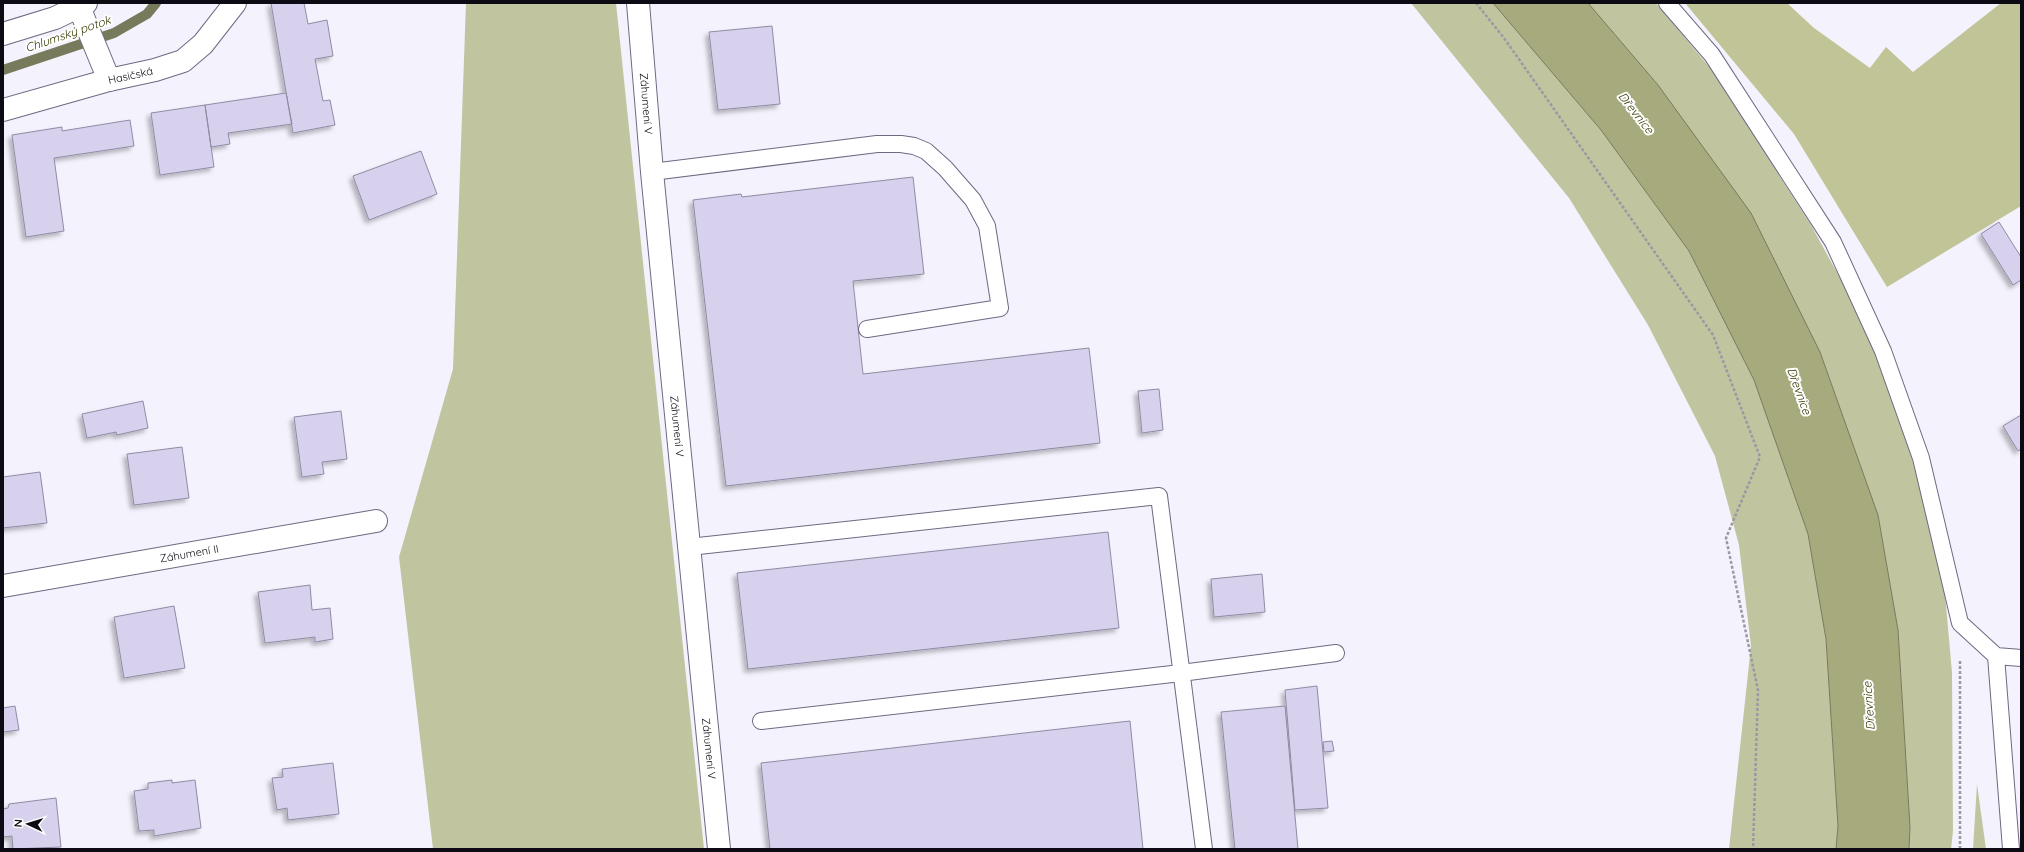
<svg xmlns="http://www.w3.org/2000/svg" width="2024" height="852" viewBox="0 0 2024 852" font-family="Quicksand,sans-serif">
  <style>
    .green { fill: #c1c59f }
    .forest { fill: #c0c496 }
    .water { fill: #a6aa7c; stroke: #787a5c }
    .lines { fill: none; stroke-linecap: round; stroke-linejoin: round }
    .stream { stroke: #787a5c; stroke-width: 10 }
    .building { fill: #d7d1ed; stroke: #908ba5; filter: url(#shadow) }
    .lane-casing { stroke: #6e6981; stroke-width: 18 }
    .street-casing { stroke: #6e6981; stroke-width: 24 }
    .path { stroke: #9a98a3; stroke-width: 2.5; stroke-dasharray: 3 2; stroke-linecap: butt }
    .lane { stroke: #fff; stroke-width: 16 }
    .street { stroke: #fff; stroke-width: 22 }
    .labels { text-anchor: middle; stroke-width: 4; stroke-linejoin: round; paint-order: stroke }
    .street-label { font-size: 11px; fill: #0c0a13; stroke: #fff }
    .water-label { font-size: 12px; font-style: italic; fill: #373900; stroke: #fff }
  </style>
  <defs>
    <filter id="shadow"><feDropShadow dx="-3.5" dy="3.5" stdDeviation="2" flood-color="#0004"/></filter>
  </defs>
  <rect width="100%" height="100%" fill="#f4f2fd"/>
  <path class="green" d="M466,3H616L704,849H433L399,557L453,369Z
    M1411,3H1493L1601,130L1689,251L1754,380L1808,534L1826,639L1838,826L1836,849H1729L1751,646L1739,545L1715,456L1648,325L1569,198Z
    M1588,3H1656L1710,68L1811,225L1888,366L1944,582L1952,673L1953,831L1951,849H1909L1910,827L1898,630L1878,515L1820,352L1658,85Z
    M1977,784L1986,849H1973Z"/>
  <path class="forest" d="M1685,3H1787L1814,28L1870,68L1886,47L1913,72L2001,3H2021V206L1887,287L1794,134Z"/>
  <path class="water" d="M1493,3H1588L1658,85L1751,213L1820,352L1878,515L1898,630L1910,827L1909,849H1836L1838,826L1826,639L1808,534L1754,380L1689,251L1601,130Z"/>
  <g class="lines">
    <path class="stream" d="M3,70L114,33L147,14L156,3"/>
  </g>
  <path class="building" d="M271,3H304L308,24L327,20L333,56L315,59L323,101L330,100L335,125L293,133Z
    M772,26L780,104L718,110L709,32Z
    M286,93L292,124L228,133L230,144L211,147L205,105Z
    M205,105L214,167L160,175L151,113Z
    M130,120L134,146L54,158L64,231L26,237L12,135L62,127V131Z
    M421,151L437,194L369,220L353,176Z
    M913,177L924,274L853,281L863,374L1089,348L1100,443L726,486L693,200L741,194L742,197Z
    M1999,222L2021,257V280L2013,285L1981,234Z
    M1159,389L1163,430L1142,433L1138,391Z
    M143,401L148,428L117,435L116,432L87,438L82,414Z
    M341,411L347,459L322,462L324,474L302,477L294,417Z
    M2021,415V449L2018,451L2003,426Z
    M182,447L189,498L134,505L127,454Z
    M40,472L47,523L3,528V477Z
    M1108,532L1119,628L748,669L737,573Z
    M1262,574L1265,612L1214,617L1211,579Z
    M310,585L312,610L330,608L333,639L315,642V637L265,643L258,592Z
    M174,606L185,668L124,678L114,617Z
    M1317,686L1328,808L1295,810L1285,690Z
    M15,706L19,730L3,732V708Z
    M1285,706L1298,849H1235L1221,712Z
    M1130,721L1143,849H770L761,763Z
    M1332,741L1334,751L1324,752L1323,742Z
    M333,763L339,814L288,820L287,808L277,810L272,778L283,777L282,769Z
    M172,780V783L195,780L201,828L154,836V830L139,831L134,791L148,789V783Z
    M56,798L61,847L13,849L12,836L3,837V809L8,808L9,804Z"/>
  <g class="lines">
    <g class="lane-casing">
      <path id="lane" d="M1667,3L1712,55L1833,242L1883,351L1921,458L1960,623L1996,656L2011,849
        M652,172L877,144H901L914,146L926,151L945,168L973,200L987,226L1000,308L867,329
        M689,547L1159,496L1204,849
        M1996,656L2021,658
        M761,721L1181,673L1336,653"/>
    </g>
    <g class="street-casing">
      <g id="street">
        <path id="s1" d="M638,3L652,172L719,849"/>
        <path d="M79,7L109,80"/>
        <path d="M3,34L55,18L86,3"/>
        <path id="s2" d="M3,110L109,80L155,70L183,61L203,44L235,3"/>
        <path id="s3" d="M3,586L376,521"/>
      </g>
    </g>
    <path class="path" d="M1476,3L1504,38L1713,335L1760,457L1726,538L1758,690L1753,849
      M1960,849V659"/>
    <use href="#lane" class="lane"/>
    <use href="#street" class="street"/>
  </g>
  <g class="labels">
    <g class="street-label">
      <text dy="4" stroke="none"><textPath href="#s2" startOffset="132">Hasičská</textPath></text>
      <text dy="4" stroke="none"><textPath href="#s1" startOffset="101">Záhumení V</textPath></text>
      <text dy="4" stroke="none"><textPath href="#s1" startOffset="425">Záhumení V</textPath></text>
      <text dy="4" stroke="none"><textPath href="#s3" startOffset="189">Záhumení II</textPath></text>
      <text dy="4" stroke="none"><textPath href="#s1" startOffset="749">Záhumení V</textPath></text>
    </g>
    <g class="water-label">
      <text transform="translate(68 34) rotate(-19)" y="4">Chlumský potok</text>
      <text transform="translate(1636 113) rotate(52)" y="4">Dřevnice</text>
      <text transform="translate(1799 391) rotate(70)" y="4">Dřevnice</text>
      <text transform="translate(1869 706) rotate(-94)" y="4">Dřevnice</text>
    </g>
  </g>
  <rect width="2024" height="852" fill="none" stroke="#0c0a13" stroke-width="8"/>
  <g transform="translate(28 824) rotate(274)" stroke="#ffffff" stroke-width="3" paint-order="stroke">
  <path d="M0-3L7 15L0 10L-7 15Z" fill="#0c0a13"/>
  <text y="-6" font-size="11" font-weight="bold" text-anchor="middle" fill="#0c0a13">N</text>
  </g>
</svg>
